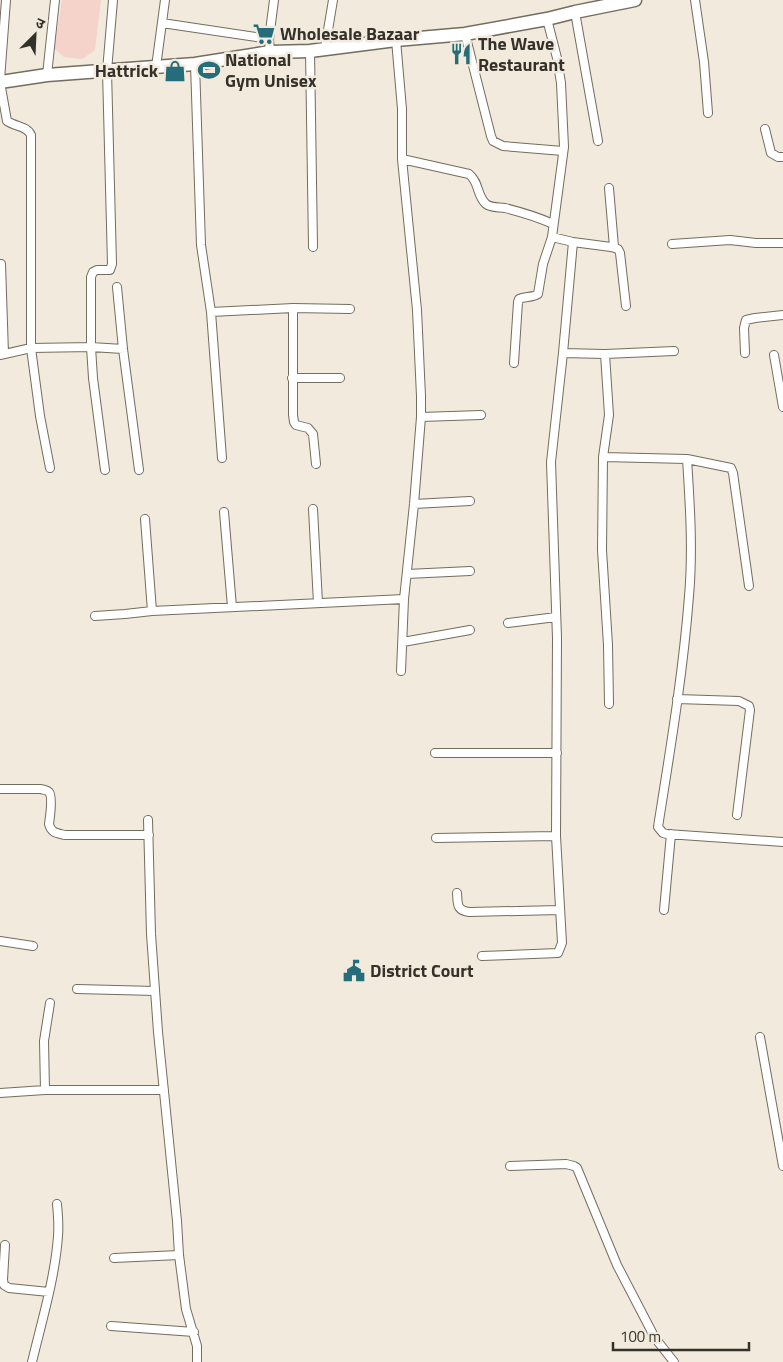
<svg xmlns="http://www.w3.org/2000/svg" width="783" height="1362" viewBox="0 0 783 1362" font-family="'Titillium Web','Noto Sans Devanagari',sans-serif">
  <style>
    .green { fill: #f5d2ca }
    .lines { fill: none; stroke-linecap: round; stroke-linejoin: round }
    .street-casing { stroke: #736d60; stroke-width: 10 }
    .primary-casing { stroke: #736d60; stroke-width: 15 }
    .street { stroke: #fff; stroke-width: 8 }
    .primary { stroke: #fff; stroke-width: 12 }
    .labels { text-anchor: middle; stroke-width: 5; stroke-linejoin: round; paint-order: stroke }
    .poi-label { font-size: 18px; font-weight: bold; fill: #34312b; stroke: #f2eadc; text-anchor: start }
  </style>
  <rect width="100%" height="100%" fill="#f2eadc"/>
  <path class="green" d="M62,0H101L95,50L82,59L64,57L54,48Z"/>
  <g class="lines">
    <g class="street-casing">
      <path id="street" d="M695,0L704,62L708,113
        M575,12L598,141
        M162,23L269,39
        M465,34L491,136L493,141L503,146L563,151
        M396,40L402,109V159L417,310L421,396V417L414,504L404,599L401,671
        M325,48L333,0
        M310,51L313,247
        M270,52L269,39L274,0
        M195,64L201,245L211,312L222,458
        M156,67L165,0
        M47,75L55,0
        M0,80L6,0
        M0,82L7,121C16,127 27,126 31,135V348L40,416L50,468
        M765,129L771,153L778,157H783
        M402,159L469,174C480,183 476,195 486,204C491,208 498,207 505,208C521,212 538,217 553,224
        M609,188L614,247
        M552,237L573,242L611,247L618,249L620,253L626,306
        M672,244L730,240L756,243H783
        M1,264L4,354
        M117,287L123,349L139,470
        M293,308V415L294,422L296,425L308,428L313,434L316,464
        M211,312L293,308L350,309
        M563,353L605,354L674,351
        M745,353L744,328L746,320L755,318L783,315
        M605,354L609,415L603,457L602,550L608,645L609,704
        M0,355L31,348L91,347L123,349
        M774,355L783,407
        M514,363L518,302L519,299C525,296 532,298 538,294L543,264L552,237L564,147L561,83L557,58L547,19
        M292,378H340
        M421,417L481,415
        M603,457L687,459L731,468L733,473L749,586
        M687,459C690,505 693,551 689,596C683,674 670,751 658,827L663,833L667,834L783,842
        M105,470L93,378L91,347V277L93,272L97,270H110L112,264L107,71L113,0
        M414,504L470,501
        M313,509L318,603
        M224,512L232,607
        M407,574L470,571
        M152,611L404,599
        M95,616L125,614L152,611L145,519
        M508,623L556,617
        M403,642L470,630
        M677,699L739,701L749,706L750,710L737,815
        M435,753H557
        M0,789H41C44,790 47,790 49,792C53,797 50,817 49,824C51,833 57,833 65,835H149
        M148,820L151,934L158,1032L177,1221L179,1255L186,1309L197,1346V1362
        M436,838L556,836
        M457,893C458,904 456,910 469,912L559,910
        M664,910L671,834
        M0,941L33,946
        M482,956L558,953L562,943L556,836L557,638L551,462L563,353L573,242
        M77,989L155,991
        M760,1037L783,1166
        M45,1090L44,1041L50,1003
        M0,1093L45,1090H164
        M510,1166L566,1164L574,1166L577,1168L617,1265L655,1338L674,1362
        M5,1245L3,1280L4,1285L9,1288L49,1292
        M114,1258L179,1255
        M111,1326L194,1332
        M32,1362C42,1320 55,1278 58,1236C59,1225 58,1215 57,1204"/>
    </g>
    <g class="primary-casing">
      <path id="primary" d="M0,82L47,75L195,64L270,52L310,51L396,40L465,34L547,19L575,12L635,0"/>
    </g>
    <use href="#street" class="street"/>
    <use href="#primary" class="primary"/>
  </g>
  <defs>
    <g id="supermarket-bare" transform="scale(1.725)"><path d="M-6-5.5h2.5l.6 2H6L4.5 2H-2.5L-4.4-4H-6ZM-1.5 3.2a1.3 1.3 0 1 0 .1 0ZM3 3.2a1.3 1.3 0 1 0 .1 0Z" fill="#256d7a" stroke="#f2eadc" stroke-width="2.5" paint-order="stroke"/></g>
    <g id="restaurant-bare" transform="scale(1.725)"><path d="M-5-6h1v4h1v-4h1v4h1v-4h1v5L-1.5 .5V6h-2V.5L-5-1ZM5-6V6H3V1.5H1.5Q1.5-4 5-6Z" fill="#256d7a" stroke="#f2eadc" stroke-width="2.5" paint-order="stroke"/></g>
    <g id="stadium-bare" transform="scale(1.725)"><path d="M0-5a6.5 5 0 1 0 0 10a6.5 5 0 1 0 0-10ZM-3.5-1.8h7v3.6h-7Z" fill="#256d7a" stroke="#f2eadc" stroke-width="2.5" paint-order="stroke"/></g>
    <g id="shop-bare" transform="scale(1.725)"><path d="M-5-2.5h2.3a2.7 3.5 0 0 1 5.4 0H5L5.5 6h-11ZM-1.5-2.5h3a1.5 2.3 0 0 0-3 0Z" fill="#256d7a" stroke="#f2eadc" stroke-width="2.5" paint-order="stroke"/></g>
    <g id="civic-bare" transform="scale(1.725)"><path d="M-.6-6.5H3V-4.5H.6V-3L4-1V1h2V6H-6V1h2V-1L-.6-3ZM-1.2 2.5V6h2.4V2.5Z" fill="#256d7a" stroke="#f2eadc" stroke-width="2.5" paint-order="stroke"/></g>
  </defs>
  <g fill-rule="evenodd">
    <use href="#supermarket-bare" x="264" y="34"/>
    <use href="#restaurant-bare" x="461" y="54"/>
    <use href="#stadium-bare" x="209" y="70"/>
    <use href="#shop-bare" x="175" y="71"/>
    <use href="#civic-bare" x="354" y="971"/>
  </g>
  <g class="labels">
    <g class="poi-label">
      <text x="280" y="40">Wholesale Bazaar</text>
      <text x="478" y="50">The Wave<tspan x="478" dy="21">Restaurant</tspan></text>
      <text x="225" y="66">National<tspan x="225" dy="21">Gym Unisex</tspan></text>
      <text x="158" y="77" text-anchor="end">Hattrick</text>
      <text x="370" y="977">District Court</text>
    </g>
  </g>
  <g transform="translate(35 35) rotate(24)" stroke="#f2eadc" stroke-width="4" paint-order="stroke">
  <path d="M0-4L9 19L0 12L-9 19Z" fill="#34312b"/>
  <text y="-8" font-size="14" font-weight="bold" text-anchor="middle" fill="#34312b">उ</text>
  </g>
  <path d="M613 1342v8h136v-8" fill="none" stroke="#34312b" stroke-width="2.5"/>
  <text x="620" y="1342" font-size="15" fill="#34312b" stroke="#f2eadc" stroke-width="4" paint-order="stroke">100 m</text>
</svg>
